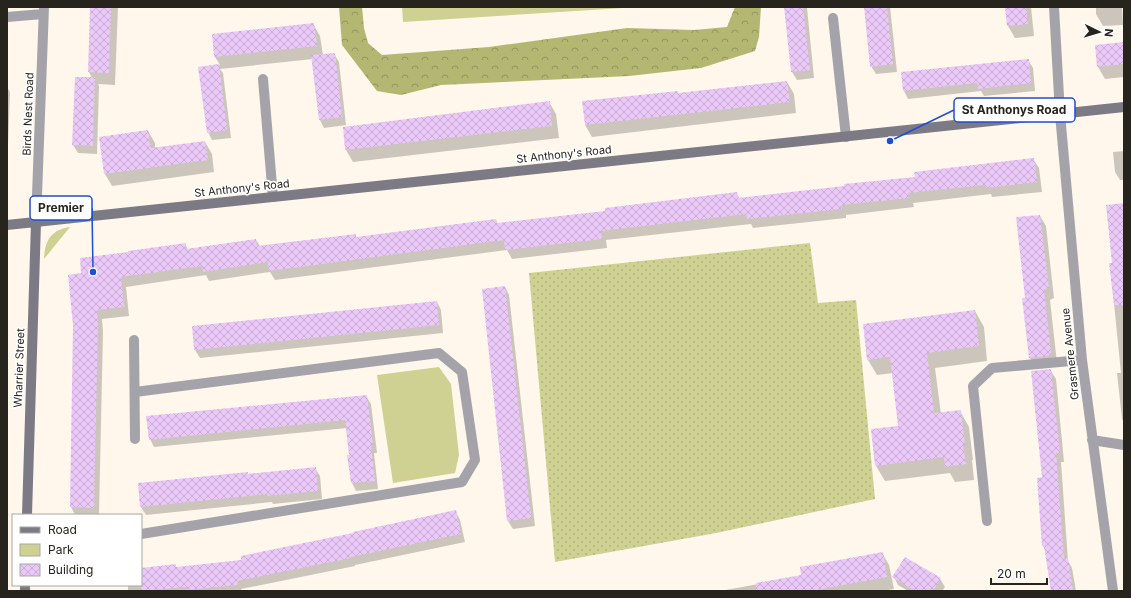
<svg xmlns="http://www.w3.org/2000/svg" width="1131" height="598" viewBox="0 0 1131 598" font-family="Inter,sans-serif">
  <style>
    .green { fill: #ced192 }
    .forest { fill: url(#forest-crowns) }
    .garden { fill: url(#garden-dots) }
    .shadow { fill: #0003 }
    .building { fill: url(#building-cross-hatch) }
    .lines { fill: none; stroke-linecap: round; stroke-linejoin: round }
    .street { stroke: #a4a3aa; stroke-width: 10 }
    .secondary { stroke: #7c7a84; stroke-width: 10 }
    .labels { text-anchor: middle; stroke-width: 3.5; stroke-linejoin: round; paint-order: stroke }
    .street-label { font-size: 11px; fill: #27241e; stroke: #fff }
    .leader { fill: none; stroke: #1d4ed8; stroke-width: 1.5 }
    .callout-dot { fill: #1d4ed8; stroke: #fff; stroke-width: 1.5 }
    .callout { fill: #fff; stroke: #1d4ed8; stroke-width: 1.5 }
    .callout-label { font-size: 12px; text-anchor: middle; font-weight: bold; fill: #27241e }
  </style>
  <defs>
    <pattern id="forest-crowns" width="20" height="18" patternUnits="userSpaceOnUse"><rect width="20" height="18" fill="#b4b772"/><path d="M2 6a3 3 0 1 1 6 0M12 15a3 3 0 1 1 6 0" fill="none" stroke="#92955d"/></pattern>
    <pattern id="garden-dots" width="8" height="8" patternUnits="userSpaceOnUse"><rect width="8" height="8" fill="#ced192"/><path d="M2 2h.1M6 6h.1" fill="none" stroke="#b1b37d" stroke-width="1.8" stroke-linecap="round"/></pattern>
    <pattern id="building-cross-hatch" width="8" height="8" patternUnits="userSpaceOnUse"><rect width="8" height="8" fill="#eac9f8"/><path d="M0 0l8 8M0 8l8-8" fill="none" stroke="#c9acd4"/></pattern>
  </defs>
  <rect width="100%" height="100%" fill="#fff7eb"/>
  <path class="green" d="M402,7H639L403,22Z
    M70,227L44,259C45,240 51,230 70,227Z
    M439,367L451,384L459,455L455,473L393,483L377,375Z"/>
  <path class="forest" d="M339,7H362L364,28L368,43L382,55L489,47L627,28L694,30L727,27L735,7H761L759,37L755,51L701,68L629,76L441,85L401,95L377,91L342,45Z"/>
  <path class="garden" d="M810,243L818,303L856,300L875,499L716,533L555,562L529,273Z"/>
  <path class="shadow" d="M91,7H118L115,85L98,84L99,86L97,154L78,153L73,145L92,78L89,72Z
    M785,7L807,8L814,78L797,80L792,72Z
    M865,7H890L897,72L876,74L871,66Z
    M1006,7H1031L1034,36L1015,38L1008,26Z
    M1096,7H1122L1123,25L1103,26L1096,14Z
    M313,24L320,36L323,55L334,54L339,62L346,125L324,128L320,120L313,59L220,69L223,73L231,138L212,140L208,132L199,68L220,65L215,57Z
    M1124,43V77L1105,79L1098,67L1096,46Z
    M1028,60L1033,68L1035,91L984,96L981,91L908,99L904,91L902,73Z
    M787,82L794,94L796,113L592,137L585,125L678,92L679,94Z
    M7,87L10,92L7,172Z
    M549,102L556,114L559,138L353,162L346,150L344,128Z
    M148,131L155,143V149L205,142L212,154L214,172L112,186L105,174Z
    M1124,151V180H1120L1115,172L1113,152Z
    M1033,159L1039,168L1042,192L992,197L991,194L913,203L914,207L846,215V218L753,228L751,224L606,240L607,248L512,259L507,250L275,280L270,272L209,281L206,275L126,287L129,316L102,319L103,331L99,515H75L71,507L74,325L82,274L130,253L185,244L188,250L256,240L260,246L355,235L357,238L496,220L498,224L606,212L737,194L740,199L916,178Z
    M1124,204V423L1122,419L1117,373H1121L1110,264H1113Z
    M1040,216L1046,226L1054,298L1050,300L1057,363L1036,368L1030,358L1026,299Z
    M505,287L509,295L535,526L513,529L508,521Z
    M437,302L441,310L443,333L200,358L195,350L193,327Z
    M975,311L984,327L987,361L935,368L941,414L960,411L969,427L973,460H972L974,480L955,482L950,473L885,481L876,466L900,427L893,373L877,375L868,360Z
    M1050,370L1056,379L1064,462H1061L1068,561L1072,568L1076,591H1053L1045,550L1043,546L1038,479L1043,478Z
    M366,396L371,404L377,453H374L378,489L356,491L352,483L348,456H350L347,428L154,447L150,439Z
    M315,468L320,476L322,499L273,504L272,502L146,515L141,507L139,484Z
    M456,512L460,520L465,542L355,565V566L241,589L242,591H128V585H141V569L175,565L177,568L243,561Z
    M882,553L889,565L894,589L882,591H720L802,576Z
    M894,577L940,579L945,587L942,591H908L898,585Z"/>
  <path class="building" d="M90,7H111L109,73L88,72Z
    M784,7H803L810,70L791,72Z
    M864,7H887L893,64L870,67Z
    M1005,7H1026L1028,24L1007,26Z
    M314,23L317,46L214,57L212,34Z
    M1124,42V64L1097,67L1095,45Z
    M335,53L342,117L319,120L311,55Z
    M1029,59L1031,83L978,89L977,83L903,91L901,72Z
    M219,64L227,130L207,133L198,67Z
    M75,77H95L93,146L72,145Z
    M787,81L790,102L585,125L582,101L678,91V93Z
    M550,101L552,126L345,150L343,127Z
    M148,130L151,148L205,141L208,160L104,174L99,137Z
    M1034,158L1037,182L986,188V185L908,193L909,198L841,205L842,209L747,219L746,214L601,231L602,239L505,250L504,240L269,271L268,262L203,272L202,266L121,277L124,307L97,310L98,321L94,508L70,507L73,325L68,275L81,273L80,258L128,252V251L186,243V249L256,239L257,246L356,234V237L496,219L497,223L605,211V208L737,192L738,198L844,186V184L915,177L914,172Z
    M1124,203V305H1114L1109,263H1112L1106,205Z
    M1040,215L1049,288L1044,289L1051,353H1049V356L1029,358L1022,298H1025L1016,217Z
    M505,286L531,518L507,521L482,289Z
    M437,301L439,325L194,350L192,326Z
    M975,310L979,346L927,353L934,413L961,410L965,445H963L966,464L945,467L944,457L875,466L871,429L898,426L890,357L867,360L863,324Z
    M1051,369L1060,453H1056L1064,558H1068L1073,591H1051L1044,546H1042L1037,478L1042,477L1031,371Z
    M367,395L373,445L371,446L375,481L351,483L347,455H349L345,420L149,440L146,416Z
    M316,467L318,491L268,496L267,494L140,507L138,483L248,472V474Z
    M456,510L461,534L351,557V558L237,581L238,585L187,590V587L141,591V568L176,564V567L241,560V556L353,533V532Z
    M883,552L887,577L811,591H756V583L801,575L800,567Z
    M905,557L941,578L933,591H915L892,577Z"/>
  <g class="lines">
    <path class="street" d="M1054,7L1060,114L1082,360L1113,591
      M7,17L43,14
      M833,18L846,137
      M263,79L273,197
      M36,222L44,7
      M134,340L135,439
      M135,392L439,353L462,372L475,460L462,482L141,534
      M1092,440L1124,445
      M987,521L973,386L992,368L1082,360"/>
    <path class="secondary" d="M7,225L1124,107
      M27,515L36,222
      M25,591V585"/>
  </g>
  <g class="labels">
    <g class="street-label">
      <text transform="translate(28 114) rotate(-88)" y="4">Birds Nest Road</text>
      <text transform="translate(564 154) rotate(-6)" y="4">St Anthony's Road</text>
      <text transform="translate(242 188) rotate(-6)" y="4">St Anthony's Road</text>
      <text transform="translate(1070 354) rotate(-96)" y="4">Grasmere Avenue</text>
      <text transform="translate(19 368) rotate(-88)" y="4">Wharrier Street</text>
    </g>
  </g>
  <path class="leader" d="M890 141L954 110M93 272L92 208"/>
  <g class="callout-dot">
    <circle cx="890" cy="141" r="4"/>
    <circle cx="93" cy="272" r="4"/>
  </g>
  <g class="callout">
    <rect x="954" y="98" width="121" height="24" rx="4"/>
    <rect x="30" y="196" width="62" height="24" rx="4"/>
  </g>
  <g class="callout-label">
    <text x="1014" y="114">St Anthonys Road</text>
    <text x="61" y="212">Premier</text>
  </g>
  <rect width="1131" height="598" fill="none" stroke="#27241e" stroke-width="16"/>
  <rect x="12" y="514" width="130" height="72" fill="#ffffff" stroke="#a9a7a5"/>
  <rect x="20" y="527" width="20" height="6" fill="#7c7a84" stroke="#a9a7a5"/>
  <text x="48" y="534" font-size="12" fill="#27241e">Road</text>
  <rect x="20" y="544" width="20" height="12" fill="#ced192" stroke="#a9a7a5"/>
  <text x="48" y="554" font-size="12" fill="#27241e">Park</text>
  <rect x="20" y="564" width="20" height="12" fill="url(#building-cross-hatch)" stroke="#a9a7a5"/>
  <text x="48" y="574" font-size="12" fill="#27241e">Building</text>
  <g transform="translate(1099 32) rotate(95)" stroke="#ffffff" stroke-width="3" paint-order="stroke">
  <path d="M0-3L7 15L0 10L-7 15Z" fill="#27241e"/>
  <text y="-6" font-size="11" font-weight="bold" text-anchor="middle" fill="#27241e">N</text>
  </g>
  <path d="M991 578v6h56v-6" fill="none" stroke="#27241e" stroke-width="2"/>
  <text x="997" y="578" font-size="12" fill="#27241e" stroke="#ffffff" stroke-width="3" paint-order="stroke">20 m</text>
</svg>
